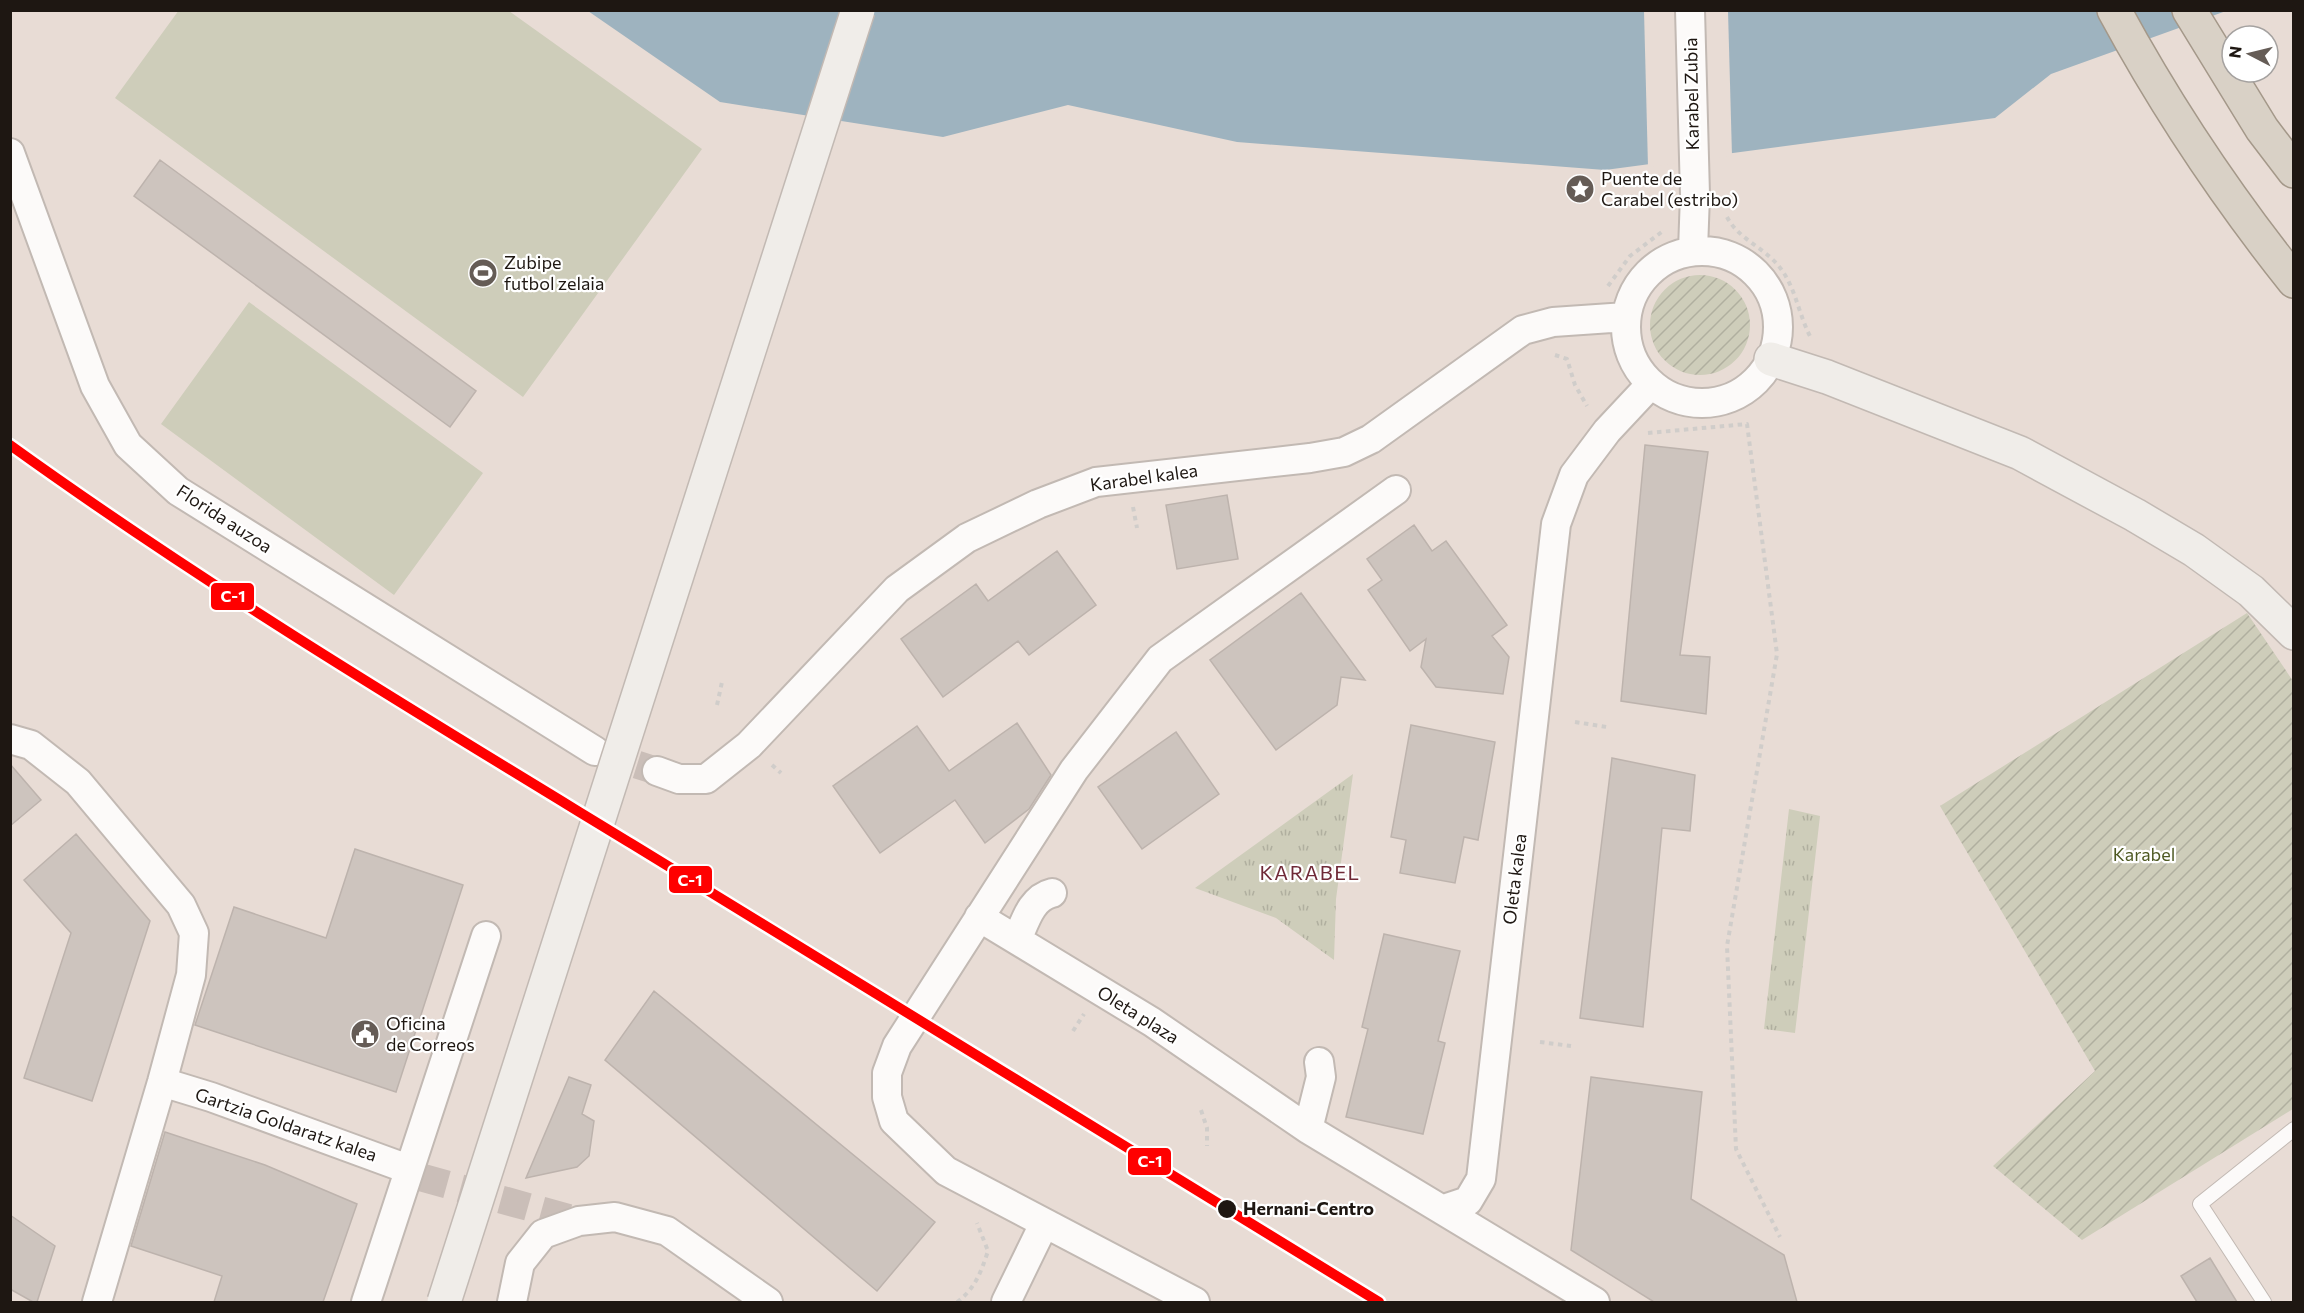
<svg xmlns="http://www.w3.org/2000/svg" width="2304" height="1313" viewBox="0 0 2304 1313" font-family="Commissioner,sans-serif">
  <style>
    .park { fill: url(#park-tufts) }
    .garden { fill: url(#garden-furrows) }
    .pitch { fill: #cecdba }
    .water { fill: #9eb3bf }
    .pier { fill: #e8dcd5 }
    .building { fill: #cdc4be; stroke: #bdb3ad; stroke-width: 1.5 }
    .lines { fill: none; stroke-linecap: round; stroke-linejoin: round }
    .street-tunnel { stroke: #cabeb8; stroke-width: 28; stroke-dasharray: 28 14; stroke-linecap: butt }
    .lane-casing { stroke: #c2b9b3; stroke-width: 16 }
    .street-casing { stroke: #c2b9b3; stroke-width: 32 }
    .secondary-casing { stroke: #c2b9b3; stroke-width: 36 }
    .highway-casing { stroke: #a49889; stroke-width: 36 }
    .path { stroke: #d0cdca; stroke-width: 4; stroke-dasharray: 4.5 4.5; stroke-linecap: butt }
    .lane { stroke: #fcfaf9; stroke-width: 14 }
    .street { stroke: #fcfaf9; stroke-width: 28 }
    .secondary { stroke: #f0ede9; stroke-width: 33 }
    .highway { stroke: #d9d1c6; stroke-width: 33 }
    .secondary-bridge-casing { stroke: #c2b9b3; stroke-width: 36; stroke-linecap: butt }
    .secondary-bridge { stroke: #f0ede9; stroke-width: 33 }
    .rail-1-casing { stroke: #fff; stroke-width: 15 }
    .rail-1 { stroke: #f00; stroke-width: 10 }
    .stop-dot { fill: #1e1712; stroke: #fff; stroke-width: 2 }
    .labels { text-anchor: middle; stroke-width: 4.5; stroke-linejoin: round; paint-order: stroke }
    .street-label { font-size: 18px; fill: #1e1712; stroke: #fff }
    .poi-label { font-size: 18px; fill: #1e1712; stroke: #fff; text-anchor: start }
    .park-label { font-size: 18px; fill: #4e5923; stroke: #fff }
    .stop-label { font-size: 18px; font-weight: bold; fill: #1e1712; stroke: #fff; text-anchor: start }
    .neighbourhood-label { font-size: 20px; letter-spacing: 1.5px; fill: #6f2936; stroke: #fff }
    .line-badge { stroke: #fff; stroke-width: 2 }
    .badge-label { font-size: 16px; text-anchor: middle; font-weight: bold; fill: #fff }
  </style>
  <defs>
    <pattern id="park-tufts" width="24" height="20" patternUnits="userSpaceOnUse" patternTransform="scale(1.5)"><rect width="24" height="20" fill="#cecdba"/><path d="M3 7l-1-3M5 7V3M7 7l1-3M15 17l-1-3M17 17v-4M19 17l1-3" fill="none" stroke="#b0af9f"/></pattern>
    <pattern id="garden-furrows" width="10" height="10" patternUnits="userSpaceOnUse" patternTransform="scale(1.5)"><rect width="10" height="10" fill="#cecdba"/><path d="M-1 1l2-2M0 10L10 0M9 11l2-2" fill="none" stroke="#b0af9f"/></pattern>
  </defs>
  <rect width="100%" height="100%" fill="#e8dcd5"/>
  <path class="park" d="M1353,774L1336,899L1334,960L1276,918L1195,888Z
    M1789,809L1820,816L1795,1033L1764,1029Z"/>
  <path class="garden" d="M1650 325a50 50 0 1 1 100 0a50 50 0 1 1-100 0Z
    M2247,613L2293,681V1109L2082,1240L1993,1166L2095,1071L1940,806Z"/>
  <path class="pitch" d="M179,10L509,11L702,149L523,397L115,98Z
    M249,302L483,473L394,595L161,424Z"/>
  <path class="water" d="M588,11H2226L2051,74L1995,118L1605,170L1237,142L1068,105L943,137L720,102Z"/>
  <path class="pier" d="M1644,11H1728L1732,156L1648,167Z"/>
  <path class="building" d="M160,160L476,391L450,427L134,196Z
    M1645,445L1708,452L1680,655L1710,657L1706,714L1621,701Z
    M1227,495L1238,559L1177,569L1166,505Z
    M1414,525L1432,551L1446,541L1507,625L1492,636L1509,657L1503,694L1436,687L1421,667L1426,639L1410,651L1368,590L1382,580L1367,559Z
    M1057,551L1096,605L1029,655L1018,641L943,697L901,639L976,584L988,601Z
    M1301,593L1365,680L1341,677L1337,705L1276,750L1210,660Z
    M1017,723L1051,775L1029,809L985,843L955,800L880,853L833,786L917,726L949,771Z
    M1411,725L1495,742L1478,840L1464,837L1455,883L1400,873L1406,840L1391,837Z
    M1176,732L1219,794L1142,849L1098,787Z
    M1612,758L1695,775L1690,831L1662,828L1643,1027L1580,1018Z
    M10,764L41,800L10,826Z
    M76,834L150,921L92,1101L24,1078L71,933L24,880Z
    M355,849L463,885L396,1092L195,1025L234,907L326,938Z
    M1384,934L1460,951L1438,1041L1445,1043L1423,1134L1346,1117L1368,1029L1362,1027Z
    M654,991L935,1222L877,1291L605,1060Z
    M569,1077L591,1085L582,1114L594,1121L589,1156L577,1167L526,1178Z
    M1591,1077L1702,1092L1691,1199L1784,1255L1797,1302H1654L1571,1250Z
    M165,1132L265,1165L357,1204L323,1302H214L222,1276L131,1246Z
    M10,1215L55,1246L37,1302H33L10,1289Z
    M2210,1258L2237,1302H2197L2181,1276Z"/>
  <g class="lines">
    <path class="street-tunnel" d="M597,752L657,771
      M420,1177L579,1221"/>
    <g class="lane-casing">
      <path id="lane" d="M2264,1302L2200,1204L2294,1129"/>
    </g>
    <g class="street-casing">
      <path id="street" d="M1690,10L1695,195L1693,250
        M10,153L95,386L128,445L178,491L595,751
        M1626 327a76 76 0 1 1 152 0a76 76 0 1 1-152 0Z
        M10,739L31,745L78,782L181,905L194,933L191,975L162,1082L97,1302
        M657,771L679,779H706L749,745L897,589L967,538L1038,504L1096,482L1310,458L1344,452L1371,439L1523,330L1553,322L1626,317
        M979,917L1152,1022L1308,1129L1595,1302
        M1017,940C1025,922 1031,898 1052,893
        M162,1082L211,1097L408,1169
        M1308,1129L1321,1077L1319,1062
        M1444,1209L1468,1201L1481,1179L1556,524L1574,475L1607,431L1651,384
        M366,1302L486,936
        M512,1302L520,1263L543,1234L579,1221L615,1217L667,1231L768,1302
        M1006,1302L1044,1224
        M1195,1302L946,1171L894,1121L887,1097V1073L897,1046L1074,770L1160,659L1396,490"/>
    </g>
    <g class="secondary-casing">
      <path id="secondary" d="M1771,359L1827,377L2020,453L2135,515L2194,550L2251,591L2294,633"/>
    </g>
    <g class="highway-casing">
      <path id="highway" d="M2114,10C2166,106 2226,196 2294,281
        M2189,10L2262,129L2294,171"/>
    </g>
    <path class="path" d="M1727,217C1739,240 1766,248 1781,269C1796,289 1799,316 1811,338
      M1608,286L1630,256L1663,231
      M1555,355L1567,359L1575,385L1587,406
      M1648,433L1747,424L1777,654L1727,946L1736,1149L1780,1237
      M1133,507L1137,528
      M717,705L722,682
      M1575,722L1607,727
      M772,765L781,773
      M1073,1031L1084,1014
      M1540,1042L1571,1046
      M1201,1110L1207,1128V1146
      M957,1302C975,1289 981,1272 988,1251L977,1223"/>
    <use href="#lane" class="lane"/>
    <use href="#street" class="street"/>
    <use href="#secondary" class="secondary"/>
    <use href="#highway" class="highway"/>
    <g class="secondary-bridge-casing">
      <path id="secondary-bridge" d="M444,1302L858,10"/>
    </g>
    <use href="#secondary-bridge" class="secondary-bridge"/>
    <g class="rail-1-casing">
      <path id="rail-1" d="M10,445C210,589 422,716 632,844C881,997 1130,1149 1379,1302"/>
    </g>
    <use href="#rail-1" class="rail-1"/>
  </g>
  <defs>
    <g id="sight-disc" transform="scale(1.5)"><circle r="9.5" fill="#655c56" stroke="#fff"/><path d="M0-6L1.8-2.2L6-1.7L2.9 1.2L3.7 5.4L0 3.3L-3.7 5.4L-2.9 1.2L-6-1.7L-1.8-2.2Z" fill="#fff"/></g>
    <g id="stadium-disc" transform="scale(1.5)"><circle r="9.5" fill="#655c56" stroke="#fff"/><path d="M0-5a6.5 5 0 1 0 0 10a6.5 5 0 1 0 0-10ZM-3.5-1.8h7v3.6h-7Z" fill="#fff"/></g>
    <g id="civic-disc" transform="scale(1.5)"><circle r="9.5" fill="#655c56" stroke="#fff"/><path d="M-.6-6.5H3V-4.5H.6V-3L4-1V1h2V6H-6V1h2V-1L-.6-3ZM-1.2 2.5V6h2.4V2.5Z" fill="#fff"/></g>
  </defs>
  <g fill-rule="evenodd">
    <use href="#sight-disc" x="1580" y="189"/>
    <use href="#stadium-disc" x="483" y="273"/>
    <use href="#civic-disc" x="365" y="1034"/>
  </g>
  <circle class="stop-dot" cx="1227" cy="1209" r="10"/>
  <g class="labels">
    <g class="street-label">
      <text transform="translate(1692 94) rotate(-91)" y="6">Karabel Zubia</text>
      <text transform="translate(1144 478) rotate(-8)" y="6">Karabel kalea</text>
      <text transform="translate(224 519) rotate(33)" y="6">Florida auzoa</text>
      <text transform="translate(1515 879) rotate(-83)" y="6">Oleta kalea</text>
      <text transform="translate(1138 1015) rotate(32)" y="6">Oleta plaza</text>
      <text transform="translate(286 1125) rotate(19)" y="6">Gartzia Goldaratz kalea</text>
    </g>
    <g class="poi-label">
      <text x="1601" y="185">Puente de<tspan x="1601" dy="21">Carabel (estribo)</tspan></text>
      <text x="504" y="269">Zubipe<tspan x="504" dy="21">futbol zelaia</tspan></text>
      <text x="386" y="1030">Oficina<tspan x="386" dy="21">de Correos</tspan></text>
    </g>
    <g class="park-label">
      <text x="2144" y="861">Karabel</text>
    </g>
    <g class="stop-label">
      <text x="1243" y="1215">Hernani-Centro</text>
    </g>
    <g class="neighbourhood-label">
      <text x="1310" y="880">KARABEL</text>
    </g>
  </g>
  <g class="line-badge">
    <rect x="210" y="582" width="45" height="29" rx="6" fill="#f00"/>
    <rect x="668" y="865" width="45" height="29" rx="6" fill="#f00"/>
    <rect x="1127" y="1147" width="45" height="29" rx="6" fill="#f00"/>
  </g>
  <g class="badge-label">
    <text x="233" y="602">C-1</text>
    <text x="690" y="886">C-1</text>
    <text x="1150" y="1167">C-1</text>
  </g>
  <rect width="2304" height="1313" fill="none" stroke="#1e1712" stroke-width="24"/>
  <g transform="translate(2250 54) rotate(277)"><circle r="28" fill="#ffffff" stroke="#a5a2a0" stroke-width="1.5"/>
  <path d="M0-4.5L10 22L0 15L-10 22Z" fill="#655c56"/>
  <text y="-9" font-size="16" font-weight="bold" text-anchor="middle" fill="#1e1712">N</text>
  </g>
</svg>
